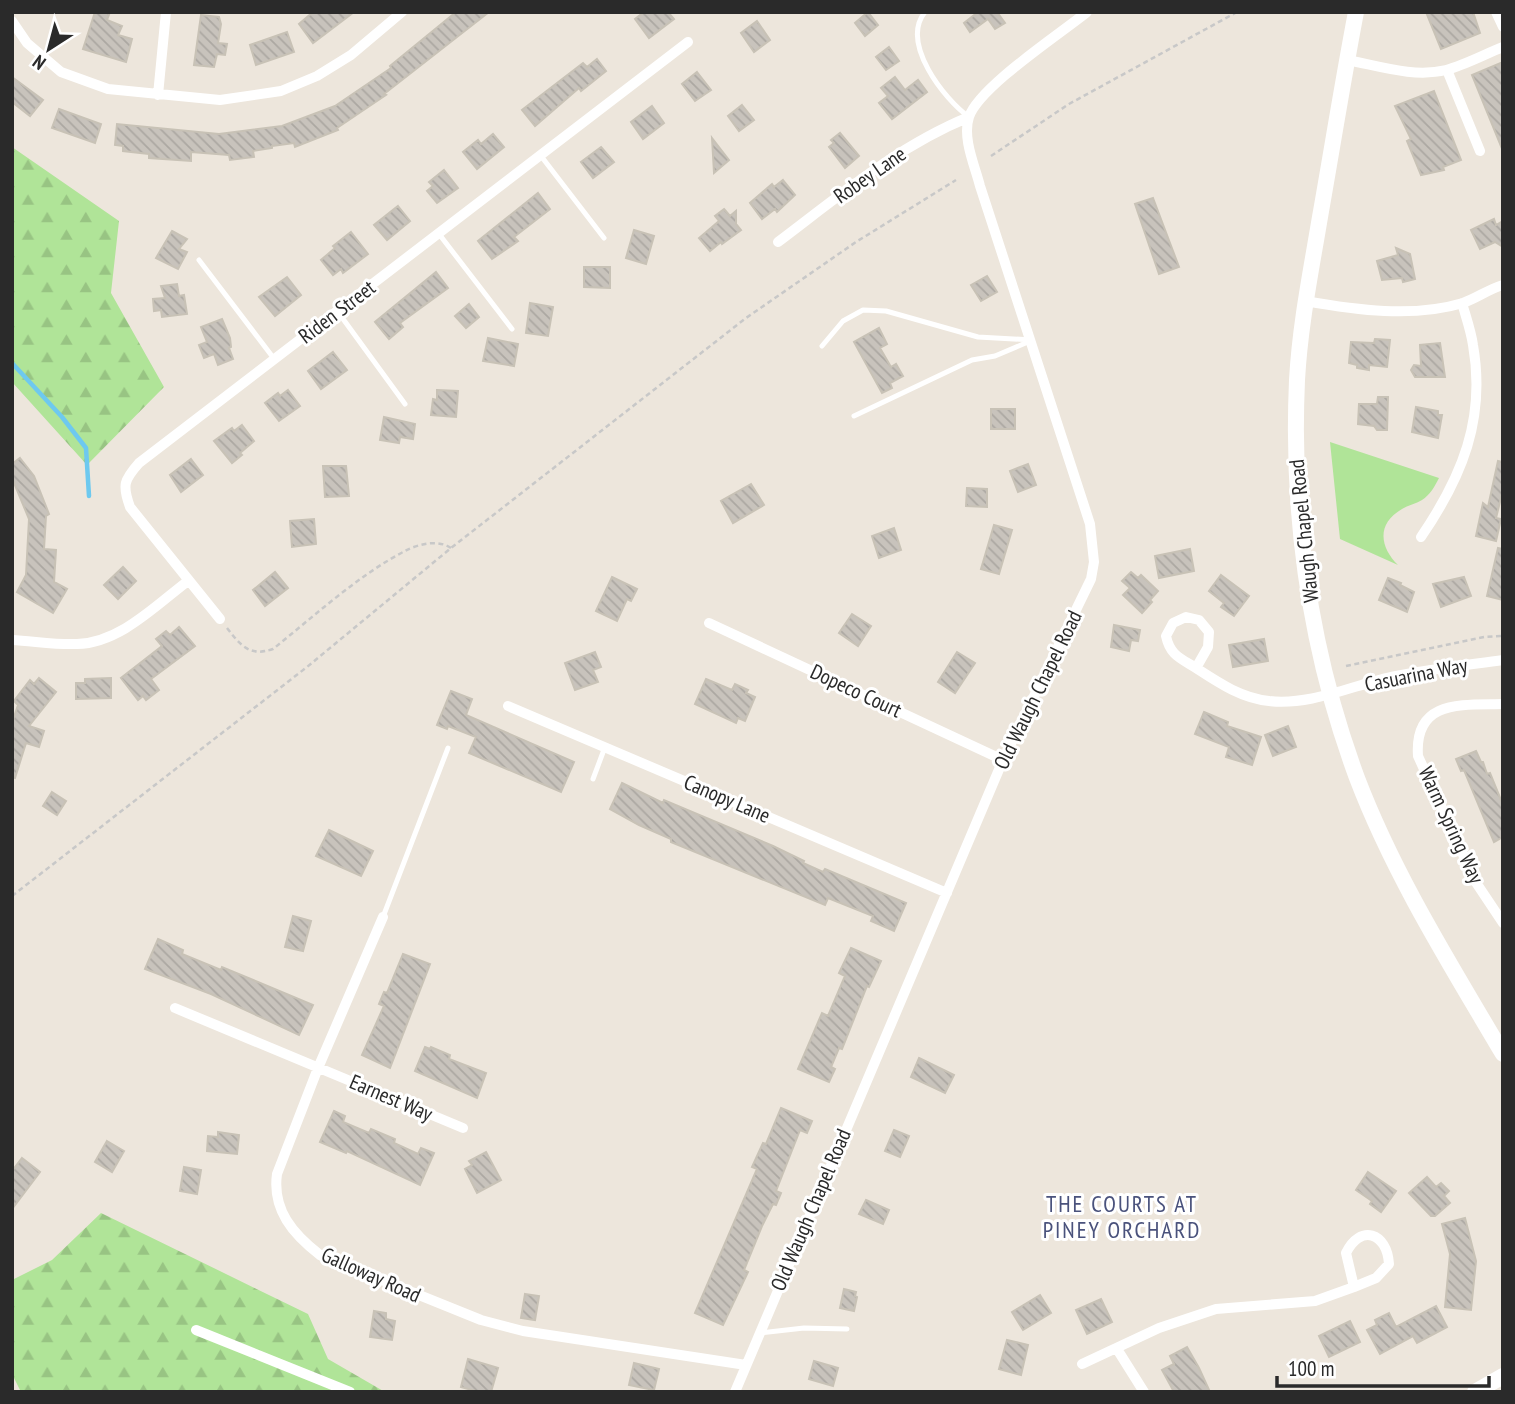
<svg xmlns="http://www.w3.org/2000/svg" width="1515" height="1404" viewBox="0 0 1515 1404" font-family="'PT Sans Narrow',sans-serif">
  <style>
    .grass { fill: #b0e498 }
    .forest { fill: url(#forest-firs) }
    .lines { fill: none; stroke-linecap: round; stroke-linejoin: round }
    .stream { stroke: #6ec9ef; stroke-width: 4.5 }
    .building { fill: url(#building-back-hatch); stroke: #c8c2b6; stroke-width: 2 }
    .path { stroke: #c8c8c8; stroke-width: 2.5; stroke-dasharray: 5 3.5; stroke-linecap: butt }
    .lane { stroke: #fff; stroke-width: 5 }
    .street { stroke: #fff; stroke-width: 10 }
    .secondary { stroke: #fff; stroke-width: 16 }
    .labels { text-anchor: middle; stroke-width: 6; stroke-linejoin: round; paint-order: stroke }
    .street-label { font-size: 21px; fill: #2a2a2a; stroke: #fff }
    .neighbourhood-label { font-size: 23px; letter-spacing: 2px; fill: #4a527c; stroke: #fff }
  </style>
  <defs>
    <pattern id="forest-firs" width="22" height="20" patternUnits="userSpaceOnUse" patternTransform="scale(1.75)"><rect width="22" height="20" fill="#b0e498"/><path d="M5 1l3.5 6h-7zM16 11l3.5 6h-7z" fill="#98c483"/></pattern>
    <pattern id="building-back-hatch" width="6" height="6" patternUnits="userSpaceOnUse" patternTransform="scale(1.75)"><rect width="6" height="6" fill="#c8c3bc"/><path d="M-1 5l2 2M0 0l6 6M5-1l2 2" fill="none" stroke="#aca8a2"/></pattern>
  </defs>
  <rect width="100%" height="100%" fill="#ede6dc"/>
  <path class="grass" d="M1330,442L1439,478C1435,486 1430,495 1422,500C1416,504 1408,505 1402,509C1376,524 1380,547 1398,565L1340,539Z"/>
  <path class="forest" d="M12,147L119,221L111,293L164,387L87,465L12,382Z
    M101,1213L308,1314L328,1359L385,1392H21L12,1374V1280L52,1260Z"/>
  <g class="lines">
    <path class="stream" d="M12,363L62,417L86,448L89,496"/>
  </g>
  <path class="building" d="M95,12H110L107,20L122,26L118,35L132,39L126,62L83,49Z
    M313,12H354L313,43L299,24Z
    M456,12H489L384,94L386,95L337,128L338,130L295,147L294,143L272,146V148L253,151L254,157L230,160L229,155L191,152V161L149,158V154L123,151V146L115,145L117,124L219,134L282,126L335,106L391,68L390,66Z
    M644,12H668L674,19L649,38L635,19Z
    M868,12L878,25L865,36L855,23Z
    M978,12H997L1005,23L995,29L988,19L970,32L964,23Z
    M1426,12H1473L1480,33L1441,49Z
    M201,15L219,17L221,24L218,43L227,44L225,55L217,54L214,67L194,65Z
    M757,21L770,40L754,52L741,33Z
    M287,32L294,52L256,65L250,45Z
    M889,47L899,61L886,70L876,57Z
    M597,59L606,71L581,91L579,88L535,126L522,110L583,63L587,67Z
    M1503,62V151L1472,75Z
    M697,72L711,90L695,101L682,84Z
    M12,77L43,100L30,116L12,102Z
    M895,77L905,90L918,80L927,92L892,119L879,103L888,96L881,88Z
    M1434,91L1461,160L1443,167L1444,170L1421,175L1407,141L1411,139L1395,106Z
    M742,105L754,120L739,131L728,116Z
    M652,106L664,123L643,139L631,122Z
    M59,109L101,124L95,143L52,128Z
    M840,133L859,156L845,168L829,147L834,143L831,140Z
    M493,134L504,147L477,169L463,152L478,140L481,144Z
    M712,138L729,160L714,173Z
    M601,147L614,162L593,178L581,162Z
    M444,170L458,188L437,203L427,191L433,186L429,182Z
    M783,180L795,195L777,212L775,209L762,219L750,203L772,184L774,187Z
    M538,193L550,209L514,237L518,241L492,259L478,241Z
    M1153,198L1179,267L1159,274L1135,204Z
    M398,206L410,221L387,240L374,225Z
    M724,209L730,216L736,211V224L741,230L722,244L721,242L710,251L699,238L719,221L715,216Z
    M1494,219L1496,225L1503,221V247L1495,242L1480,249L1471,230Z
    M634,230L654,236L646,264L626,258Z
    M172,231L187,239L179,249L187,252L178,269L156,258Z
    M351,232L368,254L343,273L341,269L333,275L321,260L335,248L333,246Z
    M1396,248L1410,254L1415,279L1403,282L1402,278L1382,280L1377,261L1398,255Z
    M584,267H610V288L584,287Z
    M436,272L448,288L400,323L403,327L389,339L375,322Z
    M987,276L997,292L981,301L971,285Z
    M287,277L301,295L275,316L259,297Z
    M177,284L179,296L184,295L187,314L162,317L161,310L154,311L153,299L165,298L161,286Z
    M530,303L553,307L548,336L526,333Z
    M469,304L479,317L466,328L455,316Z
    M222,319L230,338L231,347L229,348L233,359L218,365L214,354L204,358L199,345L207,342L201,327Z
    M879,328L887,344L880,348L891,367L896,364L903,376L890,383L892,388L882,393L854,342Z
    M488,338L518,344L514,366L483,361Z
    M1375,339L1390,340L1387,367L1369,365V370L1357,368V365L1349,363L1351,342L1374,343Z
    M1440,343L1445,377H1415L1411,370L1414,365L1421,366L1420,345Z
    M333,352L347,370L321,389L308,371Z
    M288,390L300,406L279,421L265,403L278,393L280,396Z
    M437,390L458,391L456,417L431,415L433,399L437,400Z
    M1378,397H1388L1387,430H1377L1374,426L1358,424L1359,404H1377Z
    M1416,407L1438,411V415H1442L1438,438L1412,432Z
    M991,409H1015V429H991Z
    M384,417L415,424L413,439L400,437L399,443L380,440Z
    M242,425L254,441L240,453L242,455L232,463L214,441L232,428L234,431Z
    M20,458L34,476L49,514L46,516L44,549L56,550L54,582L67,589L53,613L17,592L26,575L29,519L12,478V464Z
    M191,459L203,475L181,492L170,475Z
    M1498,461L1503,462V490L1496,518L1501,519L1496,541L1476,536L1483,503L1488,507Z
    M1028,464L1036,485L1018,492L1010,471Z
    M323,466H346L349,496L325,497Z
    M751,484L764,505L733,523L721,501Z
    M967,488L987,489V507L966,506Z
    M314,519L316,544L292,547L290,521Z
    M994,525L1012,530L999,574L981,569Z
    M894,528L901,550L879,558L872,536Z
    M1498,548L1503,549V600L1487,596Z
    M1190,549L1194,571L1159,578L1155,556Z
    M123,567L136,581L118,599L104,585Z
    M275,572L288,588L265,606L253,590Z
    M1131,572L1138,578L1141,575L1158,591L1150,600L1152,602L1142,613L1123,595L1130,588L1122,581Z
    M1221,575L1249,596L1234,616L1221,607L1224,603L1209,591Z
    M612,577L637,589L631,601L627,599L617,621L596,611Z
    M1464,577L1471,596L1441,607L1433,584Z
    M1388,578L1401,583L1400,585L1414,592L1407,612L1379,600Z
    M852,614L871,626L858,646L839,633Z
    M1114,625L1140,630L1138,641L1131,640L1129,651L1111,647Z
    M179,627L195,646L151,679L159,690L146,700L143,696L138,700L121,678L162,646L156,639L166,631L170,635Z
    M1264,639L1268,661L1233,667L1229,645Z
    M595,652L601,667L593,670L598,682L575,690L565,663Z
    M957,652L975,663L955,693L938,682Z
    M39,678L56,692L29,726L44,731L39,747L26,743L15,778L12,777V723L18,705L14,701L30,680L34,684Z
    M111,678V698L76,699V683H85V679Z
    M706,679L732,690L735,684L748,690L746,693L755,697L745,721L738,718L736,723L695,704Z
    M451,691L472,699L466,715L574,762L561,792L469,753L476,737L448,726L447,729L437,725Z
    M1204,712L1228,722L1227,726L1261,737L1252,765L1226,757L1229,747L1195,734Z
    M1288,726L1296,747L1273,756L1265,735Z
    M1476,751L1481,762H1483L1487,774L1490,773L1503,805V837L1494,842L1464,770L1461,771L1456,759Z
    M622,783L663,803L664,800L773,846L804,861L803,863L823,872L825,869L906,903L894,931L871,921L873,916L828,898L825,905L671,842V839L639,825L610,809Z
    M52,792L66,801L57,815L43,806Z
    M329,830L373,851L361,876L316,856Z
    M293,916L311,921L303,951L285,947Z
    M158,939L183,950L182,954L221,970L222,967L313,1005L299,1035L211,994L145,969Z
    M851,948L881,961L869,987L867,986L842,1049L839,1048L831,1067L835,1069L829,1082L798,1069L822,1013L828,1016L845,976L839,973Z
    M403,954L430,964L390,1068L362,1055L384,1006L379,1004L384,992L387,993Z
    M425,1047L430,1049L431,1047L450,1055L449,1059L486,1073L477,1098L415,1071Z
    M919,1058L954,1075L945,1093L911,1077Z
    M781,1108L812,1121L807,1133L800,1130L776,1191L781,1193L776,1205L773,1204L762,1226L744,1270L748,1272L723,1325L695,1313L757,1169L752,1167L763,1143L766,1144Z
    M334,1111L345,1116L343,1122L369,1133L371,1129L395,1139L394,1143L418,1154L421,1148L434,1153L420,1185L347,1151L346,1153L320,1142Z
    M894,1130L909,1136L900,1157L885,1151Z
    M218,1132L239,1135L237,1154L207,1151L208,1136L218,1137Z
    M107,1141L124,1151L112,1172L95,1162Z
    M486,1152L501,1180L477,1193L465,1169L472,1165L469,1161Z
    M22,1158L40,1172L12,1209V1171Z
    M184,1167L201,1170L197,1194L180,1191Z
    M1368,1172L1396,1191L1381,1212L1370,1204L1372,1201L1356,1190Z
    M1427,1177L1436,1187L1441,1183L1449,1191L1444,1196L1450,1203L1435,1216H1431L1409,1193Z
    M866,1200L889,1210L883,1224L859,1214Z
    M1465,1218L1476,1261L1471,1310L1445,1307L1450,1254L1442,1224Z
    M844,1289L856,1292L855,1296L857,1297L854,1311L840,1308Z
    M525,1294L539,1296L535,1320L521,1318Z
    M1040,1295L1051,1313L1023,1330L1012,1312Z
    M1101,1299L1112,1322L1087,1334L1076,1310Z
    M1436,1306L1447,1327L1417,1343L1413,1336L1380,1354L1367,1330L1377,1325L1375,1320L1389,1313L1396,1327Z
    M374,1311L386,1313V1319L395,1321L392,1340L370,1337Z
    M1350,1321L1360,1342L1329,1357L1319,1336Z
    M1007,1340L1028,1345L1021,1375L999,1369Z
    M1187,1347L1199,1368L1210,1392H1174L1162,1370L1174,1364L1170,1356Z
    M468,1359L498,1368L491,1392H479L461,1387Z
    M814,1361L838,1368L833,1386L809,1379Z
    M634,1363L659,1369L654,1390L629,1385Z"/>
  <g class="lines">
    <path class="path" d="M991,156L1069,104L1237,12
      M227,628C241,646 250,657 273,649C313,617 360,574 405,551C418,544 438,539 451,548
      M1346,666L1484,637L1503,636
      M12,896L307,667L451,548L746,318L856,242L956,180"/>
    <path class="lane" d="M925,12C900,43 944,99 969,117
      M541,156L604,238
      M439,234L512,329
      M199,260L275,360
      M338,312L405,404
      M822,346L843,321L863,310L886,311L978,337L1032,340
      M854,416L972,360L995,356L1028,342
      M593,779L605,747
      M383,917L448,748
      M759,1333L804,1328L847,1329"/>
    <path class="street" d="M1496,12L1503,27
      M12,21L27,43L61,72L108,89L220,100L281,91L317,76L351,55L402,12
      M1347,60C1379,66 1414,78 1446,70C1465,65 1485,54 1503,47
      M1447,70L1480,151
      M158,95L166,12
      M778,242C839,196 898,146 969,117
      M1305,301C1356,310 1413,318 1463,303C1477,298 1489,289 1503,285
      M1421,537C1462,477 1486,419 1473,345C1471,331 1466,317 1462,303
      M220,619L130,507C122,485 124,480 139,463L688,42
      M709,623L1003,760
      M12,640C33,641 56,645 77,644C120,643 156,605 188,581
      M1196,668C1180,658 1170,655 1166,636L1173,623L1186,617L1199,620L1209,632L1208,647L1196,668C1219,683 1241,698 1269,701C1312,706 1355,684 1396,676C1431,669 1467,665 1503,660
      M1503,704C1462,705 1414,699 1418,756L1475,881L1503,923
      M508,706L947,893
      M383,917L318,1068L277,1174C272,1210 293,1234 320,1255L481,1320L523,1331L746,1365
      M175,1008L463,1128
      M196,1330L350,1392
      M1117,1349L1144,1392
      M1082,1364L1159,1328L1216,1309L1315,1301L1354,1287L1346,1253C1360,1224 1387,1232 1389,1264L1376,1278L1354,1287
      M735,1392L1003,760L1091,579L1094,562L1090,524L980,186C975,166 962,138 969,117C979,87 1060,34 1087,12"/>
    <path class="secondary" d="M1356,12C1343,80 1332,149 1320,217C1311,271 1300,325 1297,380C1291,515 1310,651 1357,778C1394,875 1450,964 1503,1054
      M1475,1392L1503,1376"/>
  </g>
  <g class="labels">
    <g class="street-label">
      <text transform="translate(870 175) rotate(-35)" y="7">Robey Lane</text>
      <text transform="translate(337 312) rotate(-37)" y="7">Riden Street</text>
      <text transform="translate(1304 531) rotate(-96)" y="7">Waugh Chapel Road</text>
      <text transform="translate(1416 675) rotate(-11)" y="7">Casuarina Way</text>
      <text transform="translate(1038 690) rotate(-64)" y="7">Old Waugh Chapel Road</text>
      <text transform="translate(856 691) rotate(25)" y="7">Dopeco Court</text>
      <text transform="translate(727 799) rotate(23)" y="7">Canopy Lane</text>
      <text transform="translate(1451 825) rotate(65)" y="7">Warm Spring Way</text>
      <text transform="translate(391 1098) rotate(23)" y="7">Earnest Way</text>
      <text transform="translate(811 1210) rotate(-67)" y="7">Old Waugh Chapel Road</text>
      <text transform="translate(371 1275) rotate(24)" y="7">Galloway Road</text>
    </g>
    <g class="neighbourhood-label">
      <text x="1122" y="1212">THE COURTS AT<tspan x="1122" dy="26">PINEY ORCHARD</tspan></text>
    </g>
  </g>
  <rect width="1515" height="1404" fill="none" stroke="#2a2a2a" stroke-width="28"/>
  <g transform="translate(49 49) rotate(216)" stroke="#ffffff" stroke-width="5" paint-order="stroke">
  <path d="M0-5L12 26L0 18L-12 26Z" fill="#2a2a2a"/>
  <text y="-10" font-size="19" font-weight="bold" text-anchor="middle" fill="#2a2a2a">N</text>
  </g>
  <path d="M1277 1376v10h212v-10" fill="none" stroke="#2a2a2a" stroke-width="3.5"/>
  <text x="1288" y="1376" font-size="21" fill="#2a2a2a" stroke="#ffffff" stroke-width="5" paint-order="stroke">100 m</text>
</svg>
